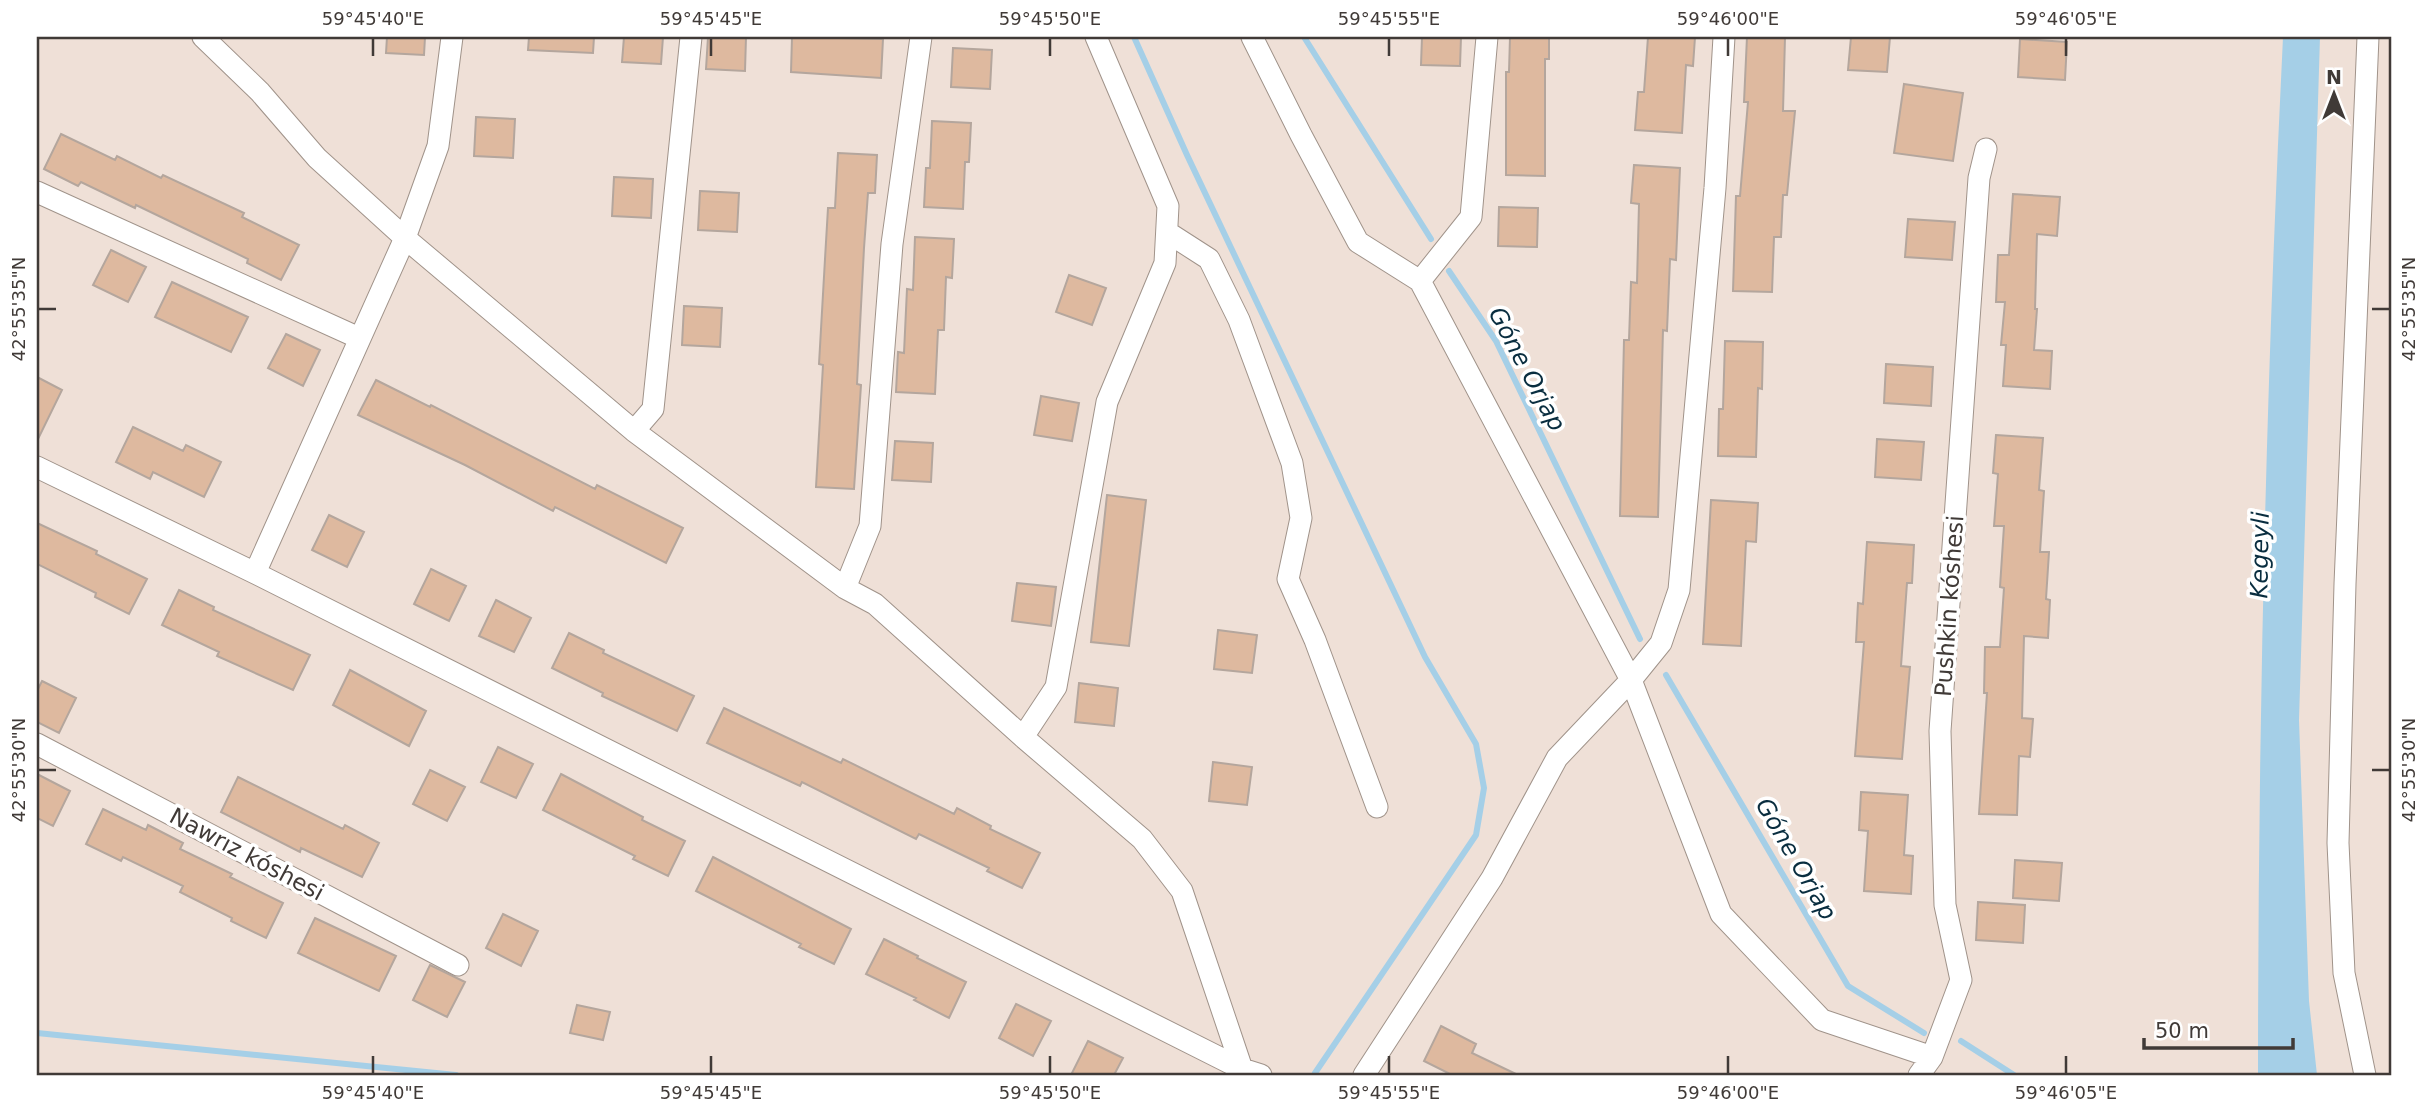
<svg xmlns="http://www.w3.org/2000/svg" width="2428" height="1112" viewBox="0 0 2428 1112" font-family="'DejaVu Sans',sans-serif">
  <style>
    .water { fill: #a5cfe7 }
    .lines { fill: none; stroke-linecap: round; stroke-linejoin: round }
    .stream { stroke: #a5cfe7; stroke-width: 6 }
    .building { fill: #deb99f; stroke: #b4a69d; stroke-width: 2 }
    .minor-casing { stroke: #a0938a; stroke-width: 23 }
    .minor { stroke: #fff; stroke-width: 21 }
    .ticks { fill: none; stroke: #403a37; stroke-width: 2.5 }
    .labels { text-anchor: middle; stroke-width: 7; stroke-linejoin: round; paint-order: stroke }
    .street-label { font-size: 23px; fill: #403a37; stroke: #fff }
    .water-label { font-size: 24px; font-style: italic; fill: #092d3f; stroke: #fff }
    .neatline { fill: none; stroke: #403a37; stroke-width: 2.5 }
    .ticks-label { font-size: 18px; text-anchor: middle; fill: #403a37 }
  </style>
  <rect width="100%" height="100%" fill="#efe0d7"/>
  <path class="water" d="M2283,37H2320L2299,720L2309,1001L2317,1075H2258C2258,729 2266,382 2283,37Z"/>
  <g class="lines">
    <path class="stream" d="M1134,37L1187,155L1425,657L1476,744L1484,788L1476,835L1315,1073
      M1304,37L1431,239
      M1449,271L1496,341L1640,639
      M1666,675L1848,986L1924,1033
      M37,1033L456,1075
      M1961,1041L2014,1075"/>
  </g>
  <path class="building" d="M387,37H425L424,55L386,53Z
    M529,37H594L593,53L528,50Z
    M624,37H663L661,64L622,62Z
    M708,37H746L745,71L706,69Z
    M792,37L883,39L881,78L791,72Z
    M1422,37H1461L1460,66L1421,65Z
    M1510,37H1549V59H1545V176L1506,175V72H1509Z
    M1648,37H1695L1693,66L1686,65L1682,133L1635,130L1638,92H1644Z
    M1747,37H1785L1783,111H1795L1787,195H1783L1781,237H1774L1772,292L1733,291L1736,196H1740L1748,102H1744Z
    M1851,37H1890L1887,72L1848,70Z
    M2020,39L2067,42L2065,80L2018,77Z
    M953,48L992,50L990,89L951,87Z
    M1904,84L1963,93L1953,161L1894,153Z
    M476,117L515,119L513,158L474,156Z
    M932,121L971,123L969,162H965L963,209L924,207L926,168H930Z
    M61,134L115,160L117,156L161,178L163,175L244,213L242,217L299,245L281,280L247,263L248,259L136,205L135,208L81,182L78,186L44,169Z
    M838,153L877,155L875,193H868L864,248L857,384L861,385L854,489L816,487L823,365L819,364L825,259L828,208H835Z
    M1634,165L1680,168L1676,260L1670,259L1667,331L1663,330L1658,517L1620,516L1624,340H1629L1631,282L1637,283L1639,204L1631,203Z
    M614,177L653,179L651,218L612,216Z
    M700,191L739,193L737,232L698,230Z
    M2013,194L2060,197L2057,236L2037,234L2035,309H2037L2034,350L2052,351L2050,389L2003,386L2006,345H2001L2005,302H1996L1998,255H2009Z
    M1499,207L1538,208L1537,247L1498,246Z
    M1908,219L1955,222L1952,260L1905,257Z
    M915,237L954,239L952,278L946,277L944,330H938L935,394L896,392L898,352L904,353L907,289L913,290Z
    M111,250L146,267L128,302L93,285Z
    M1069,275L1106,288L1092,325L1056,312Z
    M172,282L248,317L231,352L155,317Z
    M684,306L722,308L720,347L682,345Z
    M286,334L320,350L303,386L268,368Z
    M1725,341L1763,342L1762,389L1758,388L1756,457L1718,456L1719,409H1723Z
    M1886,364L1933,367L1931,406L1884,403Z
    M37,377L62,390L37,441Z
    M376,380L430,407L431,405L595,489L597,485L683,528L666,563L555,507L553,511L465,465L358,415Z
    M1041,396L1079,403L1072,441L1034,435Z
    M133,427L183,451L186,445L221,462L204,497L153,472L150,479L116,462Z
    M1996,435L2043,438L2039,490L2044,491L2040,552H2049L2046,599L2050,600L2048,638L2024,636L2022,718L2033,719L2030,757L2019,756L2017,815L1979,814L1987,693H1984L1985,647H2000L2004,588L2000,587L2004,526H1994L1998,474L1993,473Z
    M1877,439L1924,442L1921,480L1875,477Z
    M895,441L933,443L931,482L892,480Z
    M1107,495L1146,500L1129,646L1091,642Z
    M1711,500L1758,503L1756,542L1746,541L1741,646L1703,644Z
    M329,515L364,532L347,567L312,550Z
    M37,523L97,551L96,554L147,579L129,614L95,597L96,593L37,564Z
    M1867,542L1914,545L1912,583H1907L1901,666L1910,667L1902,759L1855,756L1864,642H1856L1858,603L1863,604Z
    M431,569L466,586L449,621L414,604Z
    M1017,583L1056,587L1051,626L1012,621Z
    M179,590L214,607L213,610L310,655L293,690L217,656L219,652L162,625Z
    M496,600L531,618L514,652L479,636Z
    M1218,630L1257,635L1252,673L1214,669Z
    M569,633L604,650L603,653L694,696L677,731L602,696L603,693L552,668Z
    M350,670L426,711L409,746L333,705Z
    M42,681L76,698L59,733L37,722V691Z
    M1079,683L1118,688L1114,726L1075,722Z
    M724,708L841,763L843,759L954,814L957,808L991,826L990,829L1040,853L1022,888L987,871L989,868L919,834L916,839L802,782L800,786L707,743Z
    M498,747L533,764L516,798L481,782Z
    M1213,762L1252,767L1247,805L1209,801Z
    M430,770L465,787L447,821L413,804Z
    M37,774L70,791L53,826L37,818Z
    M561,774L643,817L642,820L685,841L668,876L633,859L635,856L543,810Z
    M238,777L343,829L345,825L379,843L362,877L301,848L300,852L221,812Z
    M1861,792L1908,795L1904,855L1913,856L1911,894L1864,891L1868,831L1859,830Z
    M103,809L146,830L148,825L183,843L180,849L232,874L230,877L283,903L266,938L231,921L232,918L180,892L183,886L123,857L121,861L86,844Z
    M713,857L851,929L834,964L799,947L801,944L696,891Z
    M2015,860L2062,863L2059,901L2013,898Z
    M1978,902L2025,905L2023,943L1976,940Z
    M503,914L538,931L521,966L486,948Z
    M315,918L396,956L379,991L298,953Z
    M884,939L918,956L917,958L966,982L949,1018L914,1000L916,998L866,974Z
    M430,965L465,982L447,1017L413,1000Z
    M1016,1004L1051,1021L1033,1056L999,1038Z
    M577,1005L610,1012L603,1040L570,1033Z
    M1441,1026L1476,1044L1472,1053L1518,1075H1452L1424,1061Z
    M1088,1041L1123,1058L1114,1075H1071Z"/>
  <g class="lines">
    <g class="minor-casing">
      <path id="minor" d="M203,37L260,92L317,158L405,238L634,431L845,588L875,604L1023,737L1142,839L1182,891L1242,1069
        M1252,37L1301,135L1358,242L1420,281L1631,680L1721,914L1822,1020L1932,1057
        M37,192L359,338
        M1167,232L1209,259L1239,320L1292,463L1301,518L1288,579L1315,640L1377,807
        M1420,281L1471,217L1487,37
        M634,431L653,409L691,37
        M37,467L255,573L1242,1069L1261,1075
        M255,573L405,238L438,146L452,37
        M845,588L870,526L892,244L921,37
        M1023,737L1056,687L1107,402L1165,263L1168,206L1096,37
        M37,744L458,965
        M1364,1075L1492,878L1557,758L1631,680L1661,643L1679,590L1715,188L1724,37
        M1919,1075L1932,1057L1961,980L1945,905L1940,731L1979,178L1986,149
        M2365,1075L2344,973L2338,843L2345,584L2368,37"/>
    </g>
    <use href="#minor" class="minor"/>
  </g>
  <path class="ticks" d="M373,38V56M711,38V56M1050,38V56M1389,38V56M1728,38V56M2066,38V56M38,309H56M2372,309H2390M38,770H56M2372,770H2390M373,1056V1074M711,1056V1074M1050,1056V1074M1389,1056V1074M1728,1056V1074M2066,1056V1074"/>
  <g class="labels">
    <g class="street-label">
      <text transform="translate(1949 606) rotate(-86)" y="8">Pushkin kóshesi</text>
      <text transform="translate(247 854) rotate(28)" y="8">Nawrız kóshesi</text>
    </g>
    <g class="water-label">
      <text transform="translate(1527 369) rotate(62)" y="8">Góne Orjap</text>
      <text transform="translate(2260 555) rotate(-89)" y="8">Kegeyli</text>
      <text transform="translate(1796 859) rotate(60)" y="8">Góne Orjap</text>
    </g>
  </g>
  <rect width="2428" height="1112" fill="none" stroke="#ffffff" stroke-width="77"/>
  <g transform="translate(2334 94)" stroke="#ffffff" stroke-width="5" paint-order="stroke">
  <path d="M0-5L12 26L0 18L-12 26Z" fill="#403a37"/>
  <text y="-10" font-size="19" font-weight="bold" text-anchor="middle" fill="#403a37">N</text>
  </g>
  <path d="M2144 1038v10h149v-10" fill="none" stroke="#403a37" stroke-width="3.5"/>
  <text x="2155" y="1038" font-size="21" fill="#403a37" stroke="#ffffff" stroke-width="5" paint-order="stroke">50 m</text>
  <rect x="38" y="38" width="2352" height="1036" class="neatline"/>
  <g class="ticks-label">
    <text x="373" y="25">59°45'40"E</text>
    <text x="711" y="25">59°45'45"E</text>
    <text x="1050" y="25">59°45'50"E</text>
    <text x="1389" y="25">59°45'55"E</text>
    <text x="1728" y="25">59°46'00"E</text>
    <text x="2066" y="25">59°46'05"E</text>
    <text transform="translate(19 309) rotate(-90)" y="6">42°55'35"N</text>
    <text transform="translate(2409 309) rotate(-90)" y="6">42°55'35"N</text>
    <text transform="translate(19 770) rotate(-90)" y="6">42°55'30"N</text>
    <text transform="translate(2409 770) rotate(-90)" y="6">42°55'30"N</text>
    <text x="373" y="1099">59°45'40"E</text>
    <text x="711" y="1099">59°45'45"E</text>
    <text x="1050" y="1099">59°45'50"E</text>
    <text x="1389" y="1099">59°45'55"E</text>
    <text x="1728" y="1099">59°46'00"E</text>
    <text x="2066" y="1099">59°46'05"E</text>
  </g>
</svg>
